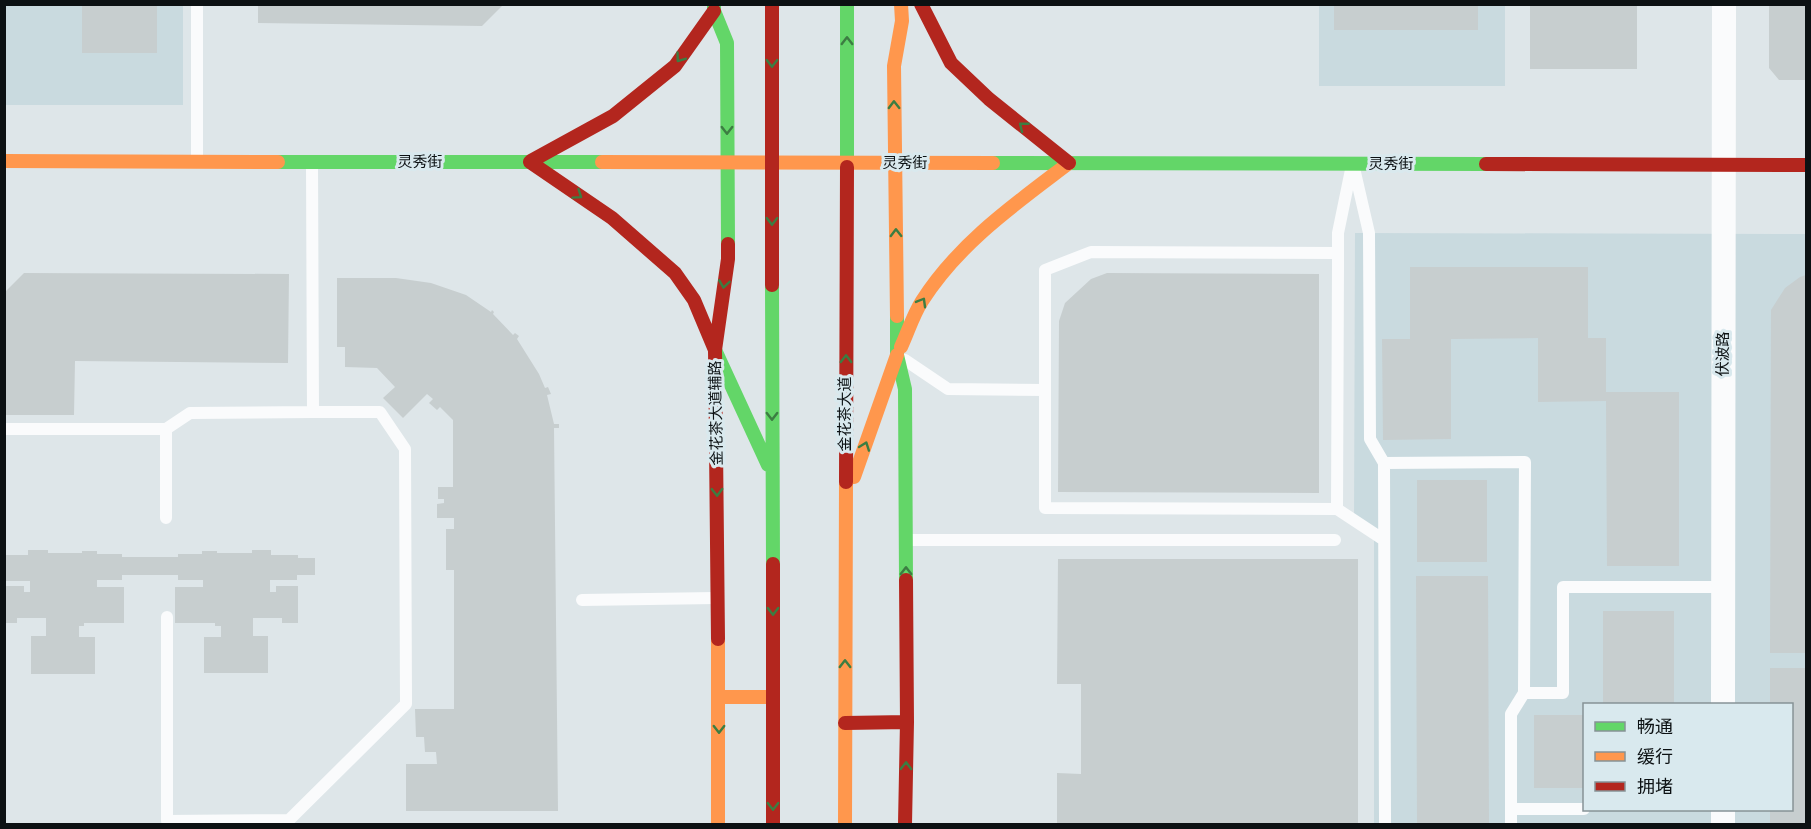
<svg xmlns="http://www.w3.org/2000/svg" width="1811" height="829" viewBox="0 0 1811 829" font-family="Montserrat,'Noto Sans SC',sans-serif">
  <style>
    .built { fill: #c9dadf; fill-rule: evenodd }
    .building { fill: #c7cecf }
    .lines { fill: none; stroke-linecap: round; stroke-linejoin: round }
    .lane { stroke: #fafbfc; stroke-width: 12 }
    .street { stroke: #fafbfc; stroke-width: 24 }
    .fast { stroke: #63d668; stroke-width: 14 }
    .slow { stroke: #ff974d; stroke-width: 14 }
    .jam { stroke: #b3261e; stroke-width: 14 }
    .oneway { stroke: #3c7d42 }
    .labels { text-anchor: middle; stroke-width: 6; stroke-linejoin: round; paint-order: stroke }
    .street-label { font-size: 15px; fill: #0c1113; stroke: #d9e9ee }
  </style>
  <rect width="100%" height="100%" fill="#dee6e9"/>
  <path class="built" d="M5,5H183V105H5Z
    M1319,5H1505V86H1319Z
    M1355,233L1806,234V824H1374V527L1354,526ZM1584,704H1792V810H1584Z"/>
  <path class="building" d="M82,4H157V53H82Z
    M258,4H504L482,26L258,23Z
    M1334,4H1478V30H1334Z
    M1530,4H1637V69H1530Z
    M1769,4H1806V80H1779L1769,68Z
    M1410,267H1588V338H1606V392H1679V566H1607L1606,401L1538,402V338L1451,339V439L1383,440L1382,339H1410Z
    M24,273L289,274L288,363L75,361L74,415H4V293Z
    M1107,273L1319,274V493L1058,492L1059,321L1065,303L1091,279Z
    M1806,275V653H1770L1771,310L1785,288L1800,277Z
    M337,278H396L431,283L466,295L491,312L492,310L494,312L493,314L513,335L515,333L519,336L517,339L539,374L545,388L548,387L551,394L547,395L554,424H559V428H554L558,811H406V764H437L436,752H425L424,737H416L415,709H454V570H446V529H454V518H437V504L444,503V499H438V487H453V420L440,407L437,410L429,403L433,399L427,394L403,418L383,398L395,387L377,368L345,367V347H337Z
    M1417,480H1487V562H1417Z
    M28,550H48V553H82V551H97V554H122V557H178V554H202V551H217V553H252V550H271V555H298V558H315V575H297V580H270V592H276V586H298V623H282V618H253V636H268V673H204V637H221V626H215V623H175V587H203V580H178V575H122V580H97V587H124V623H84V626H79V637H95V674H31V636H46V618H17V623H4V586H24V592H30V581H4V555H28Z
    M1058,559H1358V824H1057V773L1081,774V684H1057Z
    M1416,576H1488L1489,824H1417Z
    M1603,611H1674V704H1603Z
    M1770,668H1806V824H1770V810H1792V704H1770Z
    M1534,715H1584V788H1534Z"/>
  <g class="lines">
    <path class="lane" d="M197,160V4
      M1354,168L1369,233L1370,439L1384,463L1385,824
      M1338,253L1091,252L1045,270V508L1337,509L1338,263V233L1352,165
      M905,360L948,389L1045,390
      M4,429H166
      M1384,463L1525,462L1524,693L1511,714V824
      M1337,509L1384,540
      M166,518V429L190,413L313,412L312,163
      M907,540H1335
      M582,600L715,598
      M167,617V821L289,820L406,704L405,449L380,412H313
      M1524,693H1563V587H1723
      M1511,809H1584"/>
    <path class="street" d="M1723,704L1724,4
      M1723,810V824"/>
    <path class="fast" d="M714,4V11L727,43L728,244
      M278,162H602
      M993,163L1486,164
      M847,167V4
      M772,285L773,564
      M897,316V355L905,389L906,580
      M715,350L768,465"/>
    <path class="slow" d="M4,161L278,162
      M602,162L993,163
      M897,316L894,66L902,21L901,4
      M901,347C908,332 913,315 922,301C959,243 1015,204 1069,163
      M854,477L897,355
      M719,697H773
      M718,824V639
      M845,824L846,482"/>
    <path class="jam" d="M772,4V285
      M921,4L951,63L989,99L1069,163
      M531,161L613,116L675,66L714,11
      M530,162L612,218L675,273L694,300L715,350
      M1486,164L1806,165
      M846,482L847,167
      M773,564V824
      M718,639L715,350L728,259V244
      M845,723L907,722
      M905,824L907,722L906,580"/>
  </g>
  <defs><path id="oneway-chevron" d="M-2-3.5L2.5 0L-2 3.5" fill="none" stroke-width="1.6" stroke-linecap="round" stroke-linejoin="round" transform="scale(1.5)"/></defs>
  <g class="oneway">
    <use href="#oneway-chevron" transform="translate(847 41) rotate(-90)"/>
    <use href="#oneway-chevron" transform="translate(680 58) rotate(126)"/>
    <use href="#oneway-chevron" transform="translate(772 63) rotate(90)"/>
    <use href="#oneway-chevron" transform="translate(894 105) rotate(-91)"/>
    <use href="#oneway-chevron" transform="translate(1023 126) rotate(-141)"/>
    <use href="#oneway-chevron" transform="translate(727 130) rotate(90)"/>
    <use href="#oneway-chevron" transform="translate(578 195) rotate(34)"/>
    <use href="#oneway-chevron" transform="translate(772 221) rotate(90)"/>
    <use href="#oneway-chevron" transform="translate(896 233) rotate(-91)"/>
    <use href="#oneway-chevron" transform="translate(724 284) rotate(98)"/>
    <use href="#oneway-chevron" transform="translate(922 302) rotate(-60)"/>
    <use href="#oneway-chevron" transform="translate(846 359) rotate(-90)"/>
    <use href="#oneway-chevron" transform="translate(772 416) rotate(90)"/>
    <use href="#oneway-chevron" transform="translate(865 446) rotate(-70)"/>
    <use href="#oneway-chevron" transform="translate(717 492) rotate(89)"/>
    <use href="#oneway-chevron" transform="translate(906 571) rotate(-90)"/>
    <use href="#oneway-chevron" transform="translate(773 611) rotate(90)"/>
    <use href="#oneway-chevron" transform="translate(845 664) rotate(-90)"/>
    <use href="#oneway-chevron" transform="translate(719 729) rotate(90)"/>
    <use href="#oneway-chevron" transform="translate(906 766) rotate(-89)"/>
    <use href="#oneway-chevron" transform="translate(773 806) rotate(90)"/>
  </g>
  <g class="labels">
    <g class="street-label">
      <text x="420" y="167">灵秀街</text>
      <text x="905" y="168">灵秀街</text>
      <text x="1391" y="169">灵秀街</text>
      <text transform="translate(1723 354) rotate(-90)" y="5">伏波路</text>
      <text transform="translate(716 413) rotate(-91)" y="5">金花茶大道辅路</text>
      <text transform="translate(845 414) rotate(-90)" y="5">金花茶大道</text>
    </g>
  </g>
  <rect width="1811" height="829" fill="none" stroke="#0c1113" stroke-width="12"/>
  <rect x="1583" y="703" width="210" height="108" fill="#d9e9ee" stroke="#879396" stroke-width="1.5"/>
  <rect x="1595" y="722" width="30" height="9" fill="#63d668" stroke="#879396" stroke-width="1.5"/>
  <text x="1637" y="733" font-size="18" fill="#0c1113">畅通</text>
  <rect x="1595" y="752" width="30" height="9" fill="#ff974d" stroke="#879396" stroke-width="1.5"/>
  <text x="1637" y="763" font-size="18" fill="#0c1113">缓行</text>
  <rect x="1595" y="782" width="30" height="9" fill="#b3261e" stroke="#879396" stroke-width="1.5"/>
  <text x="1637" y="793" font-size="18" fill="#0c1113">拥堵</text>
</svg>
